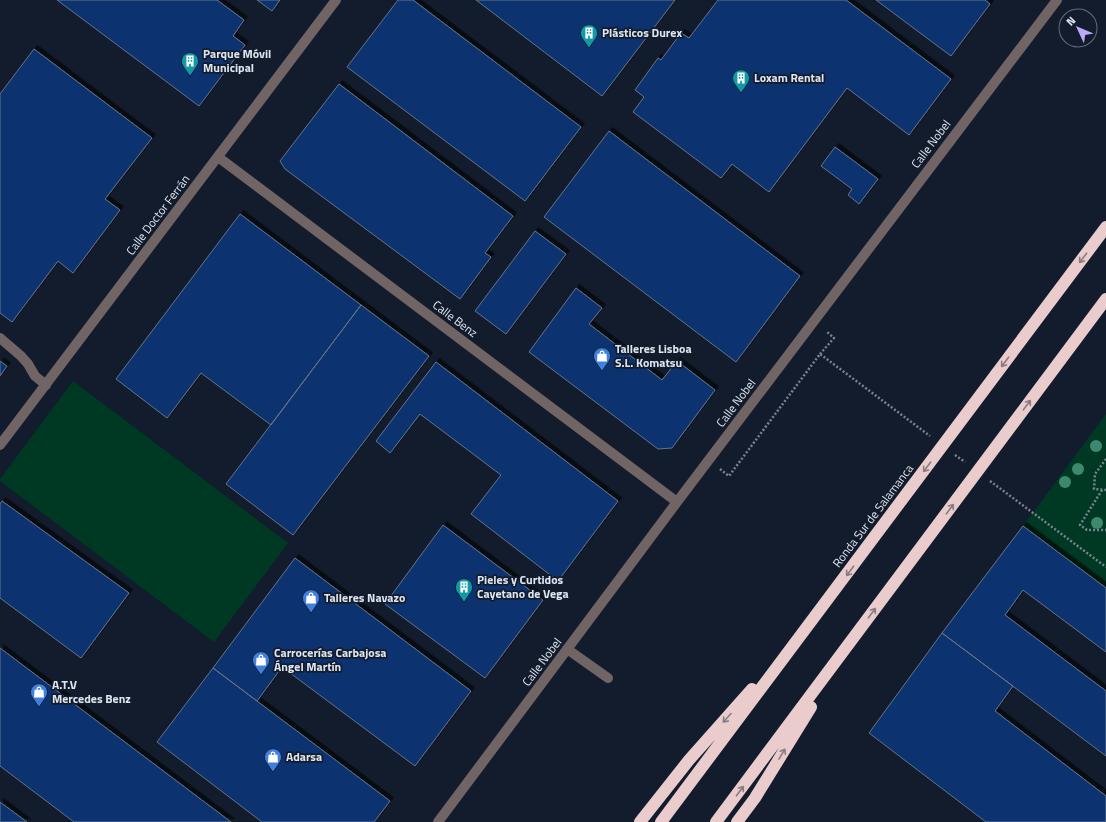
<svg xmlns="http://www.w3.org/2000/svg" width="1106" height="822" viewBox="0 0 1106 822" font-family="'Titillium Web',sans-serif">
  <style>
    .green { fill: #003923 }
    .building { fill: #083270; stroke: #677488; filter: url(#shadow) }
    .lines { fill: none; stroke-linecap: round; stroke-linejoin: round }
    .path { stroke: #7b8391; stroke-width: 2.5; stroke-dasharray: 2 2; stroke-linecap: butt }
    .minor { stroke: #706465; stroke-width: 10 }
    .highway { stroke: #eacccc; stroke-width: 12 }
    .tree { fill: #3c8970 }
    .oneway { stroke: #897d84 }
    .labels { text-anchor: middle; stroke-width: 3.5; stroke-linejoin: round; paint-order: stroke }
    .poi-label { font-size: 12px; font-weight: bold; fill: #dfe6f1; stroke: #121c2c; text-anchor: start }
    .street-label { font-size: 12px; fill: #dfe6f1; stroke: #121c2c }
  </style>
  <defs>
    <filter id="shadow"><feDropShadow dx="3.5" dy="-3.5" stdDeviation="0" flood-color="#0009"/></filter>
  </defs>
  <rect width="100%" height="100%" fill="#121c2c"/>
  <path class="green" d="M73,381L288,543L214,642L0,481V479Z
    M1106,414V588L1023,526Z"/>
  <path class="building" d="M57,0H217L244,20L233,36L245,45L199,106Z
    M257,0H280L272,11Z
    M398,0H413L581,127L525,201L347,67Z
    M476,0H675L602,96Z
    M718,0H846L951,79L909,135L847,88L769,192L732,164L721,178L633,112L644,97L635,90L658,58L661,60L681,33L689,38Z
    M876,0H985L990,4L951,56Z
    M34,49L152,138L105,199L120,210L73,273L58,261L12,322L0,313V94Z
    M339,84L513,216L485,253L491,257L460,299L285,169L280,161Z
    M609,131L800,276L736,362L544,217Z
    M835,147L878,179L859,204L848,195L852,189L821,166Z
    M240,214L361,305L271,425L201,373L167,418L116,379Z
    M535,231L566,254L506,334L475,311Z
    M576,288L602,308L589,324L662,380L677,361L715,390L672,448L658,449L529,352Z
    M361,305L429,356L293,535L226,484Z
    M0,361L7,366L0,376Z
    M436,362L618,501L558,581L471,514L501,475L420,414L390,453L376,441Z
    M2,501L129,593L81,658L0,598V504Z
    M443,525L543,600L485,678L385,604Z
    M1023,526L1106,588V652L1023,590L1005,615L1106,691V756L942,633Z
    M295,558L471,691L415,766L282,667L257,701L213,668Z
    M942,633L1013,686L995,711L1106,796V822H986L869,733Z
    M0,648L231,822H74L0,766Z
    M213,668L390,801L374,822H262L157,742Z
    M0,802L27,822H0Z"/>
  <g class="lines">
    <path class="path" d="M820,354L834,338L826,331
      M955,455L965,462
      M1106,459L1095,474L1094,489L1106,490
      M720,469L729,476L820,354L930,436
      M990,481L1106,567
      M1102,490L1080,525L1087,530H1106"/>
    <path class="minor" d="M218,157L677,502
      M0,338L21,356L28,364L35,376L46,385
      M0,445L336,0
      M567,649L608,678
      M438,822L677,502L1057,0"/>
    <path class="highway" d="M640,822L689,760L752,689
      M661,822L1106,227
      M716,822L1106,299
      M737,822L755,798L811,707"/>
  </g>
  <g class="tree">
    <circle cx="1096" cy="446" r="6"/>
    <circle cx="1078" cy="469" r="6"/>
    <circle cx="1065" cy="482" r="6"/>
    <circle cx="1097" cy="523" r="6"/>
  </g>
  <defs><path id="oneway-shaft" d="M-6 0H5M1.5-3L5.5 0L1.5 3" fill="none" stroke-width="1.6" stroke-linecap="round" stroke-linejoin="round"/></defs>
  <g class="oneway">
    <use href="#oneway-shaft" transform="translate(1083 258) rotate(127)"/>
    <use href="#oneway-shaft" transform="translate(1005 362) rotate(127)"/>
    <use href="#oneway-shaft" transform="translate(1027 405) rotate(-53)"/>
    <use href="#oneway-shaft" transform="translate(927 467) rotate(127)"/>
    <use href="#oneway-shaft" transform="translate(950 509) rotate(-53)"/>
    <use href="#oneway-shaft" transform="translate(850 571) rotate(127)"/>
    <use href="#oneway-shaft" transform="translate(872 613) rotate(-53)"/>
    <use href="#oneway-shaft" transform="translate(727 718) rotate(132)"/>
    <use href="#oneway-shaft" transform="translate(782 754) rotate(-59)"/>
    <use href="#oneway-shaft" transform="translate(740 791) rotate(-53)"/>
  </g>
  <defs>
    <g id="building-pin" transform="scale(0.9)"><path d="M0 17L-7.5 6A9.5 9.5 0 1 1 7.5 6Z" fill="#0f9aa8" stroke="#121c2c"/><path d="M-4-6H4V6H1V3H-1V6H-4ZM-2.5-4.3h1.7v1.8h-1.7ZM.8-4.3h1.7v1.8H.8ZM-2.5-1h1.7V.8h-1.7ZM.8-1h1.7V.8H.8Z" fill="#fff"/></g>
    <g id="shop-pin" transform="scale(0.9)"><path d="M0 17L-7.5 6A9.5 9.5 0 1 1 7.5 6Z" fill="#3f7fe0" stroke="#121c2c"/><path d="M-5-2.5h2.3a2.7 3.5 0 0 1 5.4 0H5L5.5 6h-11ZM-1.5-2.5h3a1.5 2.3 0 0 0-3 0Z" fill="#fff"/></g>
  </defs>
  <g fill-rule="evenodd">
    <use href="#building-pin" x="589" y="33"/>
    <use href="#building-pin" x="190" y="61"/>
    <use href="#building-pin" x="741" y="78"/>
    <use href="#shop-pin" x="602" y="356"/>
    <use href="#building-pin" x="464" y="587"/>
    <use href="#shop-pin" x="311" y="598"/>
    <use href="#shop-pin" x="261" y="660"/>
    <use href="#shop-pin" x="39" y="692"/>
    <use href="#shop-pin" x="273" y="757"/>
  </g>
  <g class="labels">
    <g class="poi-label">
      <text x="602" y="37">Plásticos Durex</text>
      <text x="203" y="58">Parque Móvil<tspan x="203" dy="14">Municipal</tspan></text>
      <text x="754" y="82">Loxam Rental</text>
      <text x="615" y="353">Talleres Lisboa<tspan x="615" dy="14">S.L. Komatsu</tspan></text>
      <text x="477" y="584">Pieles y Curtidos<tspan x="477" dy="14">Cayetano de Vega</tspan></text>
      <text x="324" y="602">Talleres Navazo</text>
      <text x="274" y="657">Carrocerías Carbajosa<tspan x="274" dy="14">Ángel Martín</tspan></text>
      <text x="52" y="689">A.T.V<tspan x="52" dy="14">Mercedes Benz</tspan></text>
      <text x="286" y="761">Adarsa</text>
    </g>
    <g class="street-label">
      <text transform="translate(931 144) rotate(-53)" y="4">Calle Nobel</text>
      <text transform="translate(158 215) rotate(-53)" y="4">Calle Doctor Ferrán</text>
      <text transform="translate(455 319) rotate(37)" y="4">Calle Benz</text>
      <text transform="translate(736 403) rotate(-53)" y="4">Calle Nobel</text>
      <text transform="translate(873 516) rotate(-53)" y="4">Ronda Sur de Salamanca</text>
      <text transform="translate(542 662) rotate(-53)" y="4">Calle Nobel</text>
    </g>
  </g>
  <g transform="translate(1078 28) rotate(314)"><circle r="19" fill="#121c2c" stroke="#646d7b"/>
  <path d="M0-3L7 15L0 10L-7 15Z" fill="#bbaaf6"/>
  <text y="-6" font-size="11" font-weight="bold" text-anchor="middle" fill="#dfe6f1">N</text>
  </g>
</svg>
